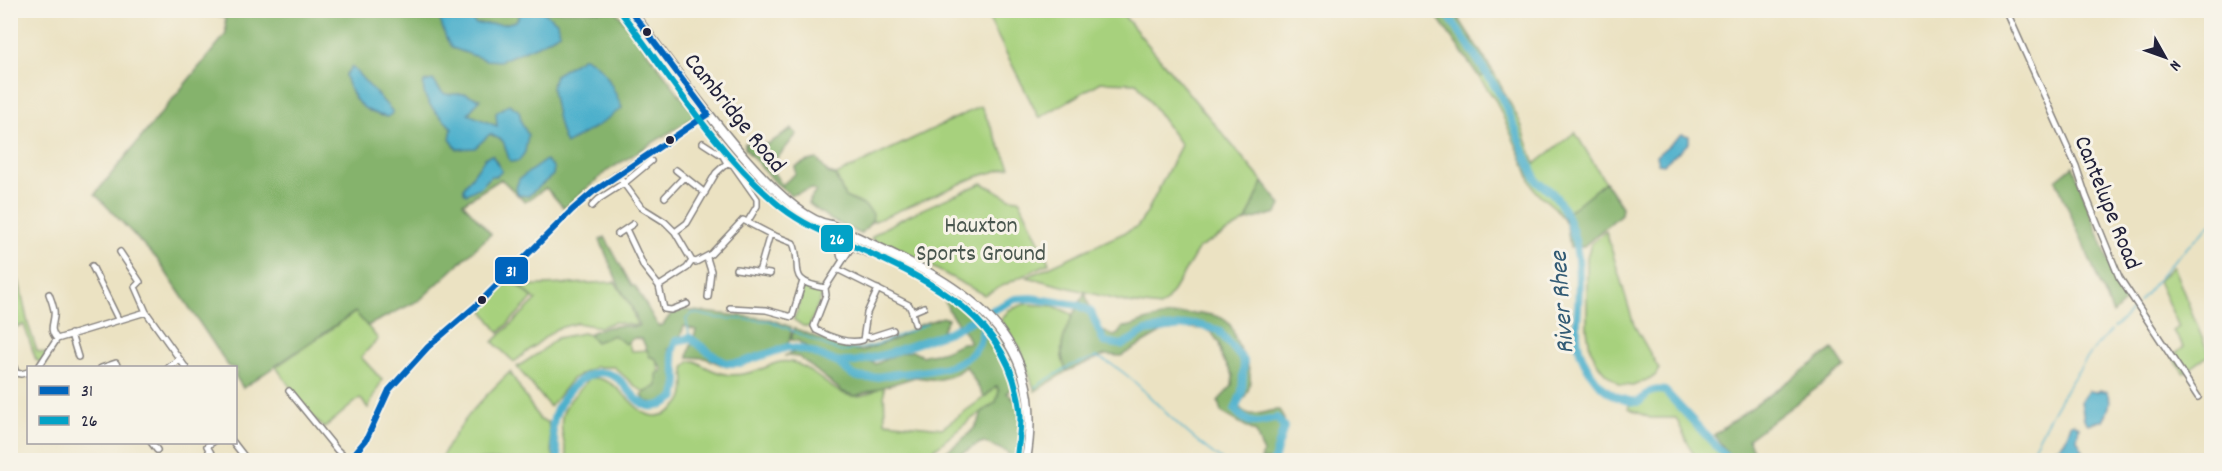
<svg xmlns="http://www.w3.org/2000/svg" width="2222" height="471" viewBox="0 0 2222 471" font-family="Dekko,sans-serif">
  <style>
    .green { fill: #a7d17d; stroke: #647a5c; stroke-width: 1.5 }
    .forest { fill: #85b36c; stroke: #546a54; stroke-width: 1.5 }
    .water { fill: #4db0cc; stroke: #386984; stroke-width: 1.5 }
    .lines { fill: none; stroke-linecap: round; stroke-linejoin: round }
    .stream { stroke: #4db0cc; stroke-width: 1.5 }
    .river { stroke: #4db0cc; stroke-width: 8 }
    .minor-casing { stroke: #86827e; stroke-width: 8 }
    .highway-casing { stroke: #86827e; stroke-width: 11 }
    .minor { stroke: #fff; stroke-width: 5 }
    .highway { stroke: #fff; stroke-width: 8 }
    .bus-1-casing { stroke: #f7f3e8; stroke-width: 10 }
    .bus-2-casing { stroke: #f7f3e8; stroke-width: 10 }
    .bus-1 { stroke: #0065bd; stroke-width: 6 }
    .bus-2 { stroke: #02a2c7; stroke-width: 6 }
    .bus-dot { fill: #22223b; stroke: #f7f3e8; stroke-width: 2 }
    .labels { text-anchor: middle; stroke-width: 6; stroke-linejoin: round; paint-order: stroke }
    .street-label { font-size: 24px; fill: #22223b; stroke: #f7f3e8 }
    .park-label { font-size: 24px; fill: #4a574f; stroke: #f7f3e8 }
    .water-label { font-size: 26px; font-style: italic; fill: #335b75; stroke: #f7f3e8 }
    .line-badge { stroke: #f7f3e8; stroke-width: 2 }
    .badge-label { font-size: 16px; text-anchor: middle; font-weight: bold; fill: #fff }
  </style>
  <rect width="100%" height="100%" fill="#f7f3e8"/>
  <filter id="ink" filterUnits="userSpaceOnUse"><feTurbulence type="fractalNoise" baseFrequency=".0167" numOctaves="2"/><feDisplacementMap in="SourceGraphic" scale="12" xChannelSelector="R" yChannelSelector="G"/><feConvolveMatrix kernelMatrix="1 2 1 2 8 2 1 2 1" color-interpolation-filters="sRGB"/></filter>
  <filter id="wash" filterUnits="userSpaceOnUse"><feTurbulence type="fractalNoise" baseFrequency=".008" numOctaves="4" result="noise"/><feDisplacementMap in="SourceGraphic" scale="24" xChannelSelector="R" yChannelSelector="G"/><feGaussianBlur stdDeviation="1.35" result="paint"/><feColorMatrix in="noise" values="0 0 0 0 0 0 0 0 0 0 0 0 0 0 0 0 0 1.4 0 .05"/><feComposite in="paint" operator="in"/></filter>
  <g filter="url(#wash)">
    <rect width="100%" height="100%" fill="#ebe2c2"/>
    <path class="green" d="M985,11H1120L1263,182L1246,221L1199,248L1167,301L1160,307L1129,303L1027,277L1137,227L1146,214L1181,145L1137,83L1101,82L1039,118Z
      M1494,73L1520,122L1535,164L1575,132L1605,182L1562,217L1555,208L1534,190L1521,156L1496,101L1479,77Z
      M981,106L1010,167L976,177L873,222C872,205 858,202 845,197L836,175Z
      M982,183L1010,198L1019,199L1049,263L984,295L934,268L871,239C877,226 963,192 982,183Z
      M1606,231L1634,325L1659,369L1655,376L1633,386L1621,385L1605,373L1598,364L1590,348L1587,329V257L1591,244Z
      M2173,266L2209,355L2184,373L2172,356L2184,347L2173,331L2179,327L2158,281Z
      M19,281L28,324L37,351L47,354L42,363L36,360L24,325L11,328V284Z
      M615,282L631,307L637,326L614,322L600,327L577,323L556,329L514,362L493,342L536,300L520,286Z
      M507,283H514L533,298L499,333L480,306Z
      M804,286L822,290L823,293L811,322V327L803,326L793,319C801,309 798,296 804,286Z
      M1025,304L1054,306L1074,315C1065,336 1055,348 1067,371L1035,391L1020,348L1001,320L1009,310Z
      M356,312L378,339L361,357L382,380L368,408L360,398L324,428L308,412L276,367Z
      M583,333C602,341 607,332 627,337L631,351L651,350C659,361 661,375 662,388L650,396L635,386L614,367H595L572,379L550,407L517,367L539,353L557,338Z
      M690,361H695C721,377 735,379 764,368C773,364 781,360 791,362C799,363 805,368 811,372C840,392 852,408 884,385L885,422L942,428L986,396L997,386L1000,391L996,402L970,420L921,460H568C557,414 557,413 590,378C627,375 635,433 671,411C688,400 685,386 684,368Z
      M510,372L540,420L548,422L552,452L555,460H440C461,420 478,403 510,372Z
      M1654,392H1662L1709,440L1726,460H1696L1676,418H1650L1628,408L1630,404L1638,405Z"/>
    <path class="forest" d="M207,11H616L696,116L607,171L564,208L546,188L525,202L501,179L463,203L491,234L420,300L367,326L355,312L243,388L236,377V368L229,367L157,259L95,194L226,34L225,18Z
      M1433,11H1454L1494,73L1479,77Z
      M792,129L797,134L778,157L770,159L767,163L782,185L795,174V167L807,161L817,159L828,173L835,175L845,197L865,206L873,214L872,221L861,234L831,220L808,203L816,191L811,189L791,195L776,183L745,149V143L768,144Z
      M2073,166L2119,289L2127,301L2113,314L2056,180Z
      M1263,182L1281,205L1277,213L1246,221Z
      M1605,182L1622,207L1621,214L1584,246L1570,248L1567,226L1562,217Z
      M605,237L629,281L632,286H635L658,326L663,325L671,314L684,310L770,319L791,327C791,331 791,338 789,341C783,356 739,357 727,367L705,358L688,357C689,347 694,340 696,330L684,326L680,337L668,349L675,378L674,394L660,404L645,401L642,394L657,386V374L663,370L655,358L650,357L642,339L634,338L625,344L614,335L596,342L591,337L590,333C600,328 614,325 625,326C631,326 633,328 639,326L633,309L620,288L600,240Z
      M940,290C948,292 955,295 962,299C980,312 1016,353 1015,376C1015,383 1011,388 1007,393C1027,406 1022,439 1016,460H1012L1007,452L984,442C966,447 961,460 941,460L940,456C952,447 981,429 981,413L996,402L999,391L997,386L984,397L966,366L954,375L937,380L915,377L855,396L843,392L799,357L785,356C792,350 801,353 809,348L798,341L791,340L794,328L839,347L862,351L898,338L919,325L943,317L948,319L942,330L941,338C925,338 931,339 919,345C904,353 881,346 868,361L876,364L897,354L912,351L922,356C929,353 934,354 941,352C952,350 957,341 970,343C964,328 959,325 950,313C946,306 945,297 940,290Z
      M1085,292C1088,306 1094,318 1102,331L1114,336L1118,334L1123,327C1132,327 1137,323 1145,321C1164,315 1217,306 1230,325C1234,330 1234,337 1237,343C1244,358 1255,372 1248,391C1246,396 1241,401 1239,407C1251,422 1265,409 1279,410C1292,427 1280,443 1275,460H1261L1263,453L1256,432L1221,412L1218,401L1232,386L1233,375L1222,358L1219,343L1212,333L1205,329L1186,328L1162,332L1121,356L1105,355L1067,371C1052,344 1073,317 1085,292Z
      M1833,349L1845,367L1748,439L1757,460H1733L1714,435Z"/>
    <path class="water" d="M437,11H469L475,24H504L516,21L522,11H542L558,23L560,33L540,44L500,61L486,60L452,48L446,38Z
      M584,57C606,66 613,88 622,108L597,126L566,144C560,135 554,101 552,89C552,84 554,79 555,75Z
      M352,67L393,112L388,117C363,113 351,100 345,75Z
      M433,80C447,102 445,92 466,94C470,95 475,98 480,99L468,114L497,126L496,113L509,104L519,111L522,124L528,135L525,152L519,161L510,162L503,141L490,134L475,148L457,149L450,139L452,128C440,115 420,102 424,82Z
      M1682,134L1689,136V143L1664,164L1658,163L1656,156Z
      M492,155L502,171L497,176H491L482,186L467,194L464,192V187L486,157Z
      M546,160L554,168L553,175L528,196L518,195L516,188L519,179Z
      M2100,390L2108,392C2112,401 2108,412 2103,420L2088,424L2084,419L2081,401L2088,391L2097,392Z
      M2074,423L2079,427L2077,439L2084,452L2081,460H2041C2048,445 2055,452 2063,443C2067,438 2069,430 2071,424Z"/>
    <g class="lines">
      <path class="stream" d="M2139,302L2172,262L2212,223
        M2114,328L2135,307
        M690,338L686,319L693,313L716,318L770,321L841,352L873,346L927,324
        M1035,387L1070,366L1096,357C1121,366 1139,386 1158,405C1178,425 1199,444 1222,460
        M2027,460C2047,421 2079,361 2111,331"/>
      <path class="river" d="M1445,10C1463,38 1482,65 1499,93C1515,122 1523,154 1538,183C1550,188 1557,197 1563,208C1580,240 1580,271 1578,306C1577,320 1575,335 1579,348C1582,360 1588,370 1596,380C1606,393 1622,402 1639,402C1648,393 1652,388 1665,391L1729,460
        M837,362C842,366 849,373 855,376C868,381 884,375 897,374C930,371 984,369 983,324L977,318
        M559,460C557,450 551,434 553,424C556,400 586,361 614,376C627,383 634,403 649,406C659,408 668,402 675,397L678,383L672,352L676,341L690,338L714,356L726,363H740L788,347L809,351L836,362H855L887,354L949,332L1015,299L1031,298L1078,305L1091,312L1104,342L1122,345L1146,331L1195,324L1218,330L1244,361L1242,392L1235,410C1250,427 1257,423 1277,418L1284,427L1274,460"/>
    </g>
  </g>
  <g filter="url(#ink)">
    <g class="lines">
      <g class="minor-casing">
        <path id="minor" d="M2006,10L2076,166L2086,196L2119,277L2198,397
          M703,143L723,156L727,163
          M676,170L705,193
          M617,174L641,207L665,222L675,232L692,261
          M665,197L684,177
          M592,206L599,199L627,181L651,161
          M626,229L644,267L659,286L664,309L671,310L687,304
          M675,232L687,223L716,173L727,163L733,165L757,199V206L748,221
          M618,234L633,224
          M120,252L140,282L135,287L146,312L186,368
          M707,258L711,271L708,297
          M692,261L696,262L711,254L743,220L770,234L793,243C804,268 784,281 825,288L854,243
          M92,266L118,319
          M736,269L770,274
          M837,269L909,305L912,312L924,307
          M759,272L770,234
          M659,286L687,268L692,261
          M825,288L826,295L814,326L816,330C829,337 850,345 863,340L867,313L878,289
          M49,294C51,299 53,305 54,310C56,322 47,328 57,339
          M730,308L766,310L792,317L803,281
          M912,312L915,324
          M71,334L78,357
          M865,336L871,337L893,330
          M10,354L16,373L21,374L28,372
          M38,368L57,339L146,312
          M101,368L116,363L118,368
          M168,368L179,359
          M289,391L337,450L348,460
          M151,442L157,450
          M233,442L247,460
          M204,460L212,455L207,446L213,442
          M349,460L366,440L389,390L428,347L479,303L572,210L593,192L617,174L708,114"/>
      </g>
      <g class="highway-casing">
        <path id="highway" d="M630,10C669,58 774,218 831,225C939,276 1051,316 1026,460
          M824,224C838,244 887,261 910,264
          M833,234L840,246L842,256"/>
      </g>
      <use href="#minor" class="minor"/>
      <use href="#highway" class="highway"/>
      <g class="bus-1-casing">
        <path id="bus-1" d="M630,10L708,114
          M349,460L366,440L389,390L428,347L479,303L572,210L593,192L708,114"/>
      </g>
      <g class="bus-2-casing">
        <path id="bus-2" d="M623,15C671,78 715,150 775,202C800,224 825,232 854,246C930,281 1009,316 1020,409C1022,425 1018,443 1017,459"/>
      </g>
      <use href="#bus-1" class="bus-1"/>
      <use href="#bus-2" class="bus-2"/>
    </g>
  </g>
  <g class="bus-dot">
    <circle cx="647" cy="32" r="5"/>
    <circle cx="670" cy="140" r="5"/>
    <circle cx="482" cy="300" r="5"/>
  </g>
  <g class="labels">
    <g class="street-label">
      <text transform="translate(736 112) rotate(51)" y="8">Cambridge Road</text>
      <text transform="translate(2109 202) rotate(68)" y="8">Cantelupe Road</text>
    </g>
    <g class="park-label">
      <text x="981" y="232">Hauxton<tspan x="981" dy="28">Sports Ground</tspan></text>
    </g>
    <g class="water-label">
      <text transform="translate(1560 303) rotate(-94)" y="9">River Rhee</text>
    </g>
  </g>
  <g class="line-badge">
    <rect x="820" y="224" width="34" height="29" rx="6" fill="#02a2c7"/>
    <rect x="494" y="256" width="35" height="29" rx="6" fill="#0065bd"/>
  </g>
  <g class="badge-label">
    <text x="837" y="244">26</text>
    <text x="511" y="276">31</text>
  </g>
  <rect width="2222" height="471" fill="none" stroke="#f7f3e8" stroke-width="36"/>
  <rect x="27" y="366" width="210" height="78" fill="#f7f3e8" stroke="#a29fa3" stroke-width="1.5"/>
  <rect x="39" y="386" width="30" height="9" fill="#0065bd" stroke="#a29fa3" stroke-width="1.5"/>
  <text x="81" y="396" font-size="18" fill="#22223b">31</text>
  <rect x="39" y="416" width="30" height="9" fill="#02a2c7" stroke="#a29fa3" stroke-width="1.5"/>
  <text x="81" y="426" font-size="18" fill="#22223b">26</text>
  <g transform="translate(2165 57) rotate(130)" stroke="#f7f3e8" stroke-width="4.5" paint-order="stroke">
  <path d="M0-4.5L10 22L0 15L-10 22Z" fill="#22223b"/>
  <text y="-9" font-size="16" font-weight="bold" text-anchor="middle" fill="#22223b">N</text>
  </g>
</svg>
